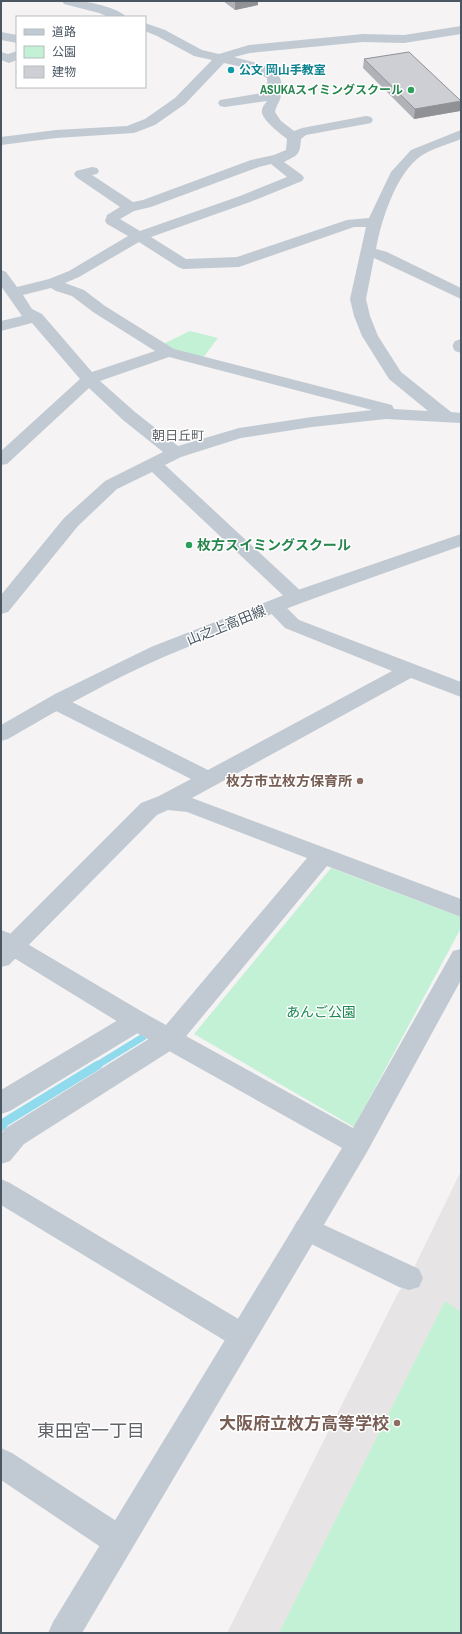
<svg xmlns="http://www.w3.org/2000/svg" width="462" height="1634" viewBox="0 0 462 1634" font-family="'Archivo Narrow','Noto Sans JP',sans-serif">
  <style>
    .education { fill: #e6e4e5 }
    .green { fill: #c3f1d5 }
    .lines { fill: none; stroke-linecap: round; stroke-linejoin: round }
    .stream-far1 { stroke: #90daee; stroke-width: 7 }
    .stream { stroke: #90daee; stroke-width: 9 }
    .minor { fill: #c1cad2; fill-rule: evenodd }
    .tertiary { fill: #c1cad2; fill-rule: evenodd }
    .wall { fill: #b0b2b7 }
    .shaded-wall { fill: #909195 }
    .building { fill: #cdcfd5; stroke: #909195 }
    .culture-dot { fill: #0f9aa8; stroke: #fff; stroke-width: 1.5 }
    .leisure-dot { fill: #2e9e5b; stroke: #fff; stroke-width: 1.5 }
    .education-dot { fill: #8d6e63; stroke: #fff; stroke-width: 1.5 }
    .labels { text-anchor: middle; stroke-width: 3; stroke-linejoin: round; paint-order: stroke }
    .far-culture-label { font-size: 12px; font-weight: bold; fill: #0d838f; stroke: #fff; text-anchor: start }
    .far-leisure-label { font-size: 12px; font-weight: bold; fill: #27864d; stroke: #fff; text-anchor: end }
    .far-neighbourhood-label { font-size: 13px; fill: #5f6368; stroke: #fff }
    .leisure-label { font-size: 14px; font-weight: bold; fill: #27864d; stroke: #fff; text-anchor: start }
    .street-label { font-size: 14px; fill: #4a5661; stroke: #fff }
    .education-label { font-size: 14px; font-weight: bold; fill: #785e54; stroke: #fff; text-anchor: end }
    .park-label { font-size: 14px; fill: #17864f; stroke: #fff }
    .near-education-label { font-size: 17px; font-weight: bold; fill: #785e54; stroke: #fff; text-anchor: end }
    .near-neighbourhood-label { font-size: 18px; fill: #5f6368; stroke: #fff }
  </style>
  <rect width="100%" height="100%" fill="#f5f3f3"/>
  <path class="education" d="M461,1171V1633H227L398,1293L409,1278Z"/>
  <path class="green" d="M190,331L218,338L202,359L161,345Z
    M331,868L461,917V928L354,1127L194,1034Z
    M445,1301L461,1312V1633H279Z"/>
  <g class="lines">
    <path class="stream-far1" d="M96,1066L143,1037"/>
    <path class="stream" d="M1,1127L5,1122L98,1065"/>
    <path class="minor" d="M62,1C68,1 75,0 81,1C91,2 121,9 126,17H109L99,13L64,4Z
      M145,23L165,30L202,50L219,54L249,45L363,34L404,35L461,26V34L404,43L363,42L250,53L234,57C244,60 275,66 279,76C282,81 282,89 281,94C281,101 276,105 275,112L281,121L294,131L302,128L366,116L371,117L373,120L371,123L366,124L306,135L301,139C300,156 297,155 284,162L302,175L304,178L302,181L250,202L151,237L186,259L237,257L347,220L369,218L391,172L411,150L461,130V139C449,144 431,149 421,156C396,173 381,221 376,249L387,252L461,288V299L374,258L366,299L370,316L378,336L401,372L451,412L461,413V423L386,419L312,427L241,438L181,457L165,465L303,593L306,597L303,601L296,603L289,601L152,472L117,489L78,526L8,612L1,614V595L64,518L105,481L163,452L123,420L89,388L7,464L1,465V451L80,379L32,323L1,331V321L22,316L1,286V270L6,272L17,287L49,279L69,271L128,236L107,224L105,221L107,215L120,207L76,177L74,174L76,171L92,167L97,168L99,171L97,174L92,175L133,202L143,200L251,160L274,155L286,150L287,139C281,134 260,119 262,110C262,107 265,104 267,101L225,107L220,106L218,103L220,100L268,92L267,78L251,69L224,63L185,104L155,125L134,133L56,138L1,145V137L56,130L127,126L145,119L175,98L212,60L194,56L157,36L145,31ZM271,164L287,177L240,196L140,231L120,219L134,211L151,207L259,167ZM354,227H366L350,299L354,316L362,336L389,379L428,411L394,409L392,405L174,349L105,306L84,290L65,283L79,277L139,242L178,267L183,269L239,267ZM51,288L56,291L72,296L93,312L155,351L92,372L42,314L32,309L23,295ZM169,357L372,410L312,417L239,428L178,446L135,412L100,381Z
      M1,32L17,35V43L1,40Z
      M17,51V60L9,63L1,60V52L8,54Z
      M461,339V353L455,351C452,347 452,345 455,341Z
      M274,600L281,602L299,620L461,682V697L411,678L192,798L461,899V917L327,866L178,1046L24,1144L10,1161L1,1164V1134L6,1128L160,1032L307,858L187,812L168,810L157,815L9,965L1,967V943L141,803L159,796L191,779L50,708L47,703L50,698L57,696L64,698L208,770L392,671L285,628L264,606L267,602Z
      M137,1011L146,1014L149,1021L146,1028L10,1111L1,1114V1090L128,1014Z
      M1,1179L10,1183L252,1327L256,1336L252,1345L242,1349L232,1345L1,1205Z
      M307,1217L419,1269L423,1278L419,1287L409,1290L399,1287L297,1237L293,1229L297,1221Z
      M1,1448L12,1453L130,1530L134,1541L130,1552L119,1556L108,1552L1,1480Z"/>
    <path class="tertiary" d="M461,534V546C362,581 263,615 166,656C112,679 60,709 8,739L1,741V725L55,694L151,647L289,593Z
      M1,930L9,933L146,1014L353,1128L453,951L461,949V980L367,1152L82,1633H48L53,1622L342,1148L128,1028L1,950Z"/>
  </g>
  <path class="wall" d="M223,1H258V5L235,10Z
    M364,59L460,111L414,119L363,68Z"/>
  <path class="shaded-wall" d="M235,1H258V5L235,10Z
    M461,101L460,111L414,119L415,109Z"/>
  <path class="building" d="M409,52L461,101L415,109L364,59Z"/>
  <circle class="culture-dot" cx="231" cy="70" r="4"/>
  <g class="leisure-dot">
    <circle cx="411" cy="90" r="4"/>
    <circle cx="189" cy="545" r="4"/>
  </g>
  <g class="education-dot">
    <circle cx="360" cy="781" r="4"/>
    <circle cx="397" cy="1423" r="4"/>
  </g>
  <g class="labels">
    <g class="far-culture-label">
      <text x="239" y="74">公文 岡山手教室</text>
    </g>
    <g class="far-leisure-label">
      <text x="403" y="94">ASUKAスイミングスクール</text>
    </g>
    <g class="far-neighbourhood-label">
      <text x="178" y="440">朝日丘町</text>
    </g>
    <g class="leisure-label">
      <text x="197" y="550">枚方スイミングスクール</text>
    </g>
    <g class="street-label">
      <text transform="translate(226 625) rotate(-22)" y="5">山之上高田線</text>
    </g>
    <g class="education-label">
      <text x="352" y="786">枚方市立枚方保育所</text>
    </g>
    <g class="park-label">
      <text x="321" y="1017">あんご公園</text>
    </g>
    <g class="near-education-label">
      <text x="389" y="1429">大阪府立枚方高等学校</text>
    </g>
    <g class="near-neighbourhood-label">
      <text x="91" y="1437">東田宮一丁目</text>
    </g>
  </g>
  <rect width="462" height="1634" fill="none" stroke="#4a5661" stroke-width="4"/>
  <rect x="16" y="16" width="130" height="72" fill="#ffffff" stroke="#b7bbc0"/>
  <rect x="24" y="29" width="20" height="6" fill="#c1cad2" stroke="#b7bbc0"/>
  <text x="52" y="36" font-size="12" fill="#4a5661">道路</text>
  <rect x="24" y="46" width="20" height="12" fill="#c3f1d5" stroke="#b7bbc0"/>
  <text x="52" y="56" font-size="12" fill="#4a5661">公園</text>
  <rect x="24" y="66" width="20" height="12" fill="#cdcfd5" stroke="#b7bbc0"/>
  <text x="52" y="76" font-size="12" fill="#4a5661">建物</text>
</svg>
